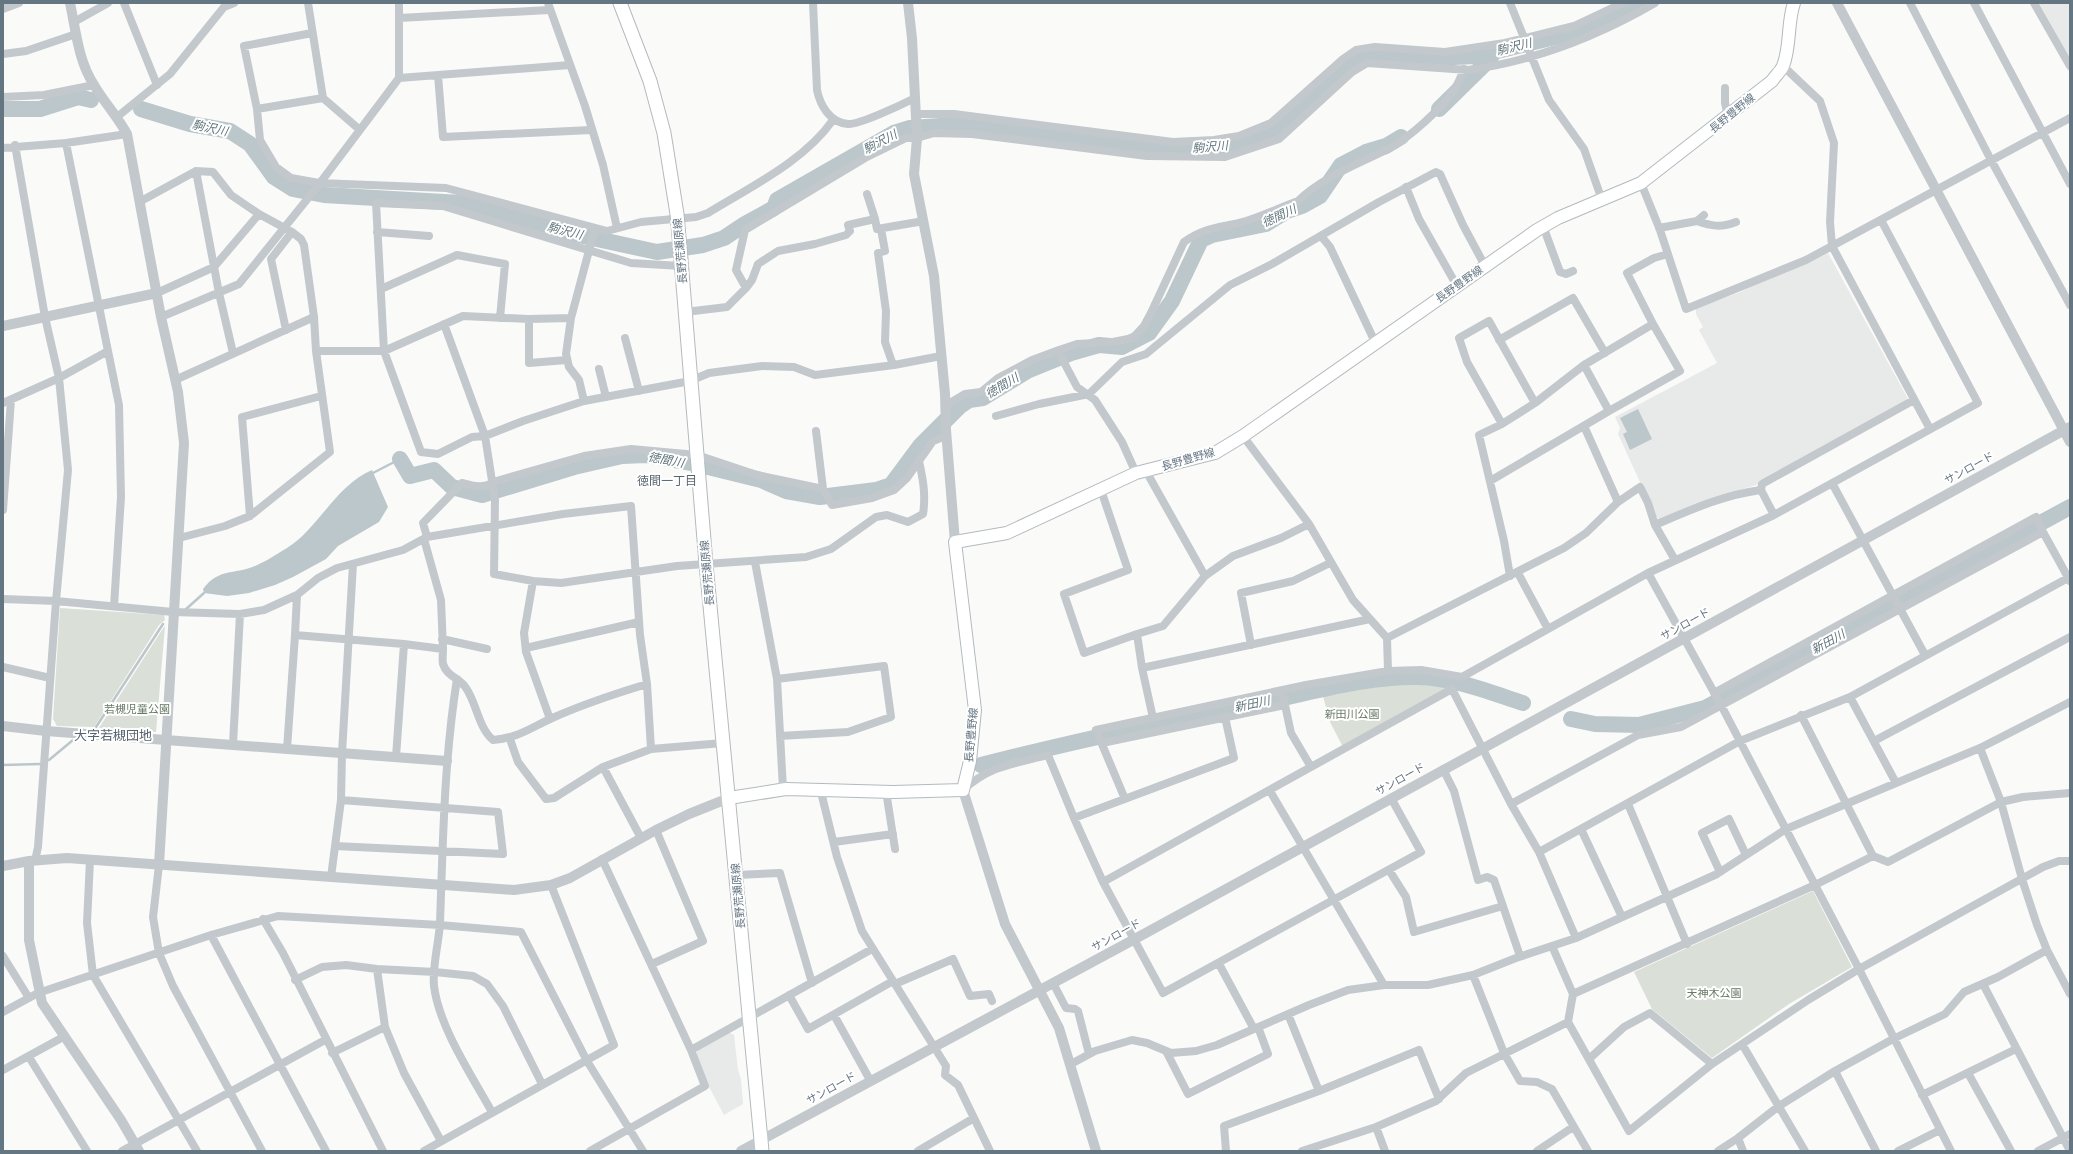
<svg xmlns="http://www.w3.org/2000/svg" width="2073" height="1154" viewBox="0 0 2073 1154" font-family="Overpass,'Noto Sans JP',sans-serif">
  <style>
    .built { fill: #e8e9e9 }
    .green { fill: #dadfd7 }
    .water { fill: #bbc7cb }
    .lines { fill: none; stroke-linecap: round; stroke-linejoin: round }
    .stream { stroke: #bbc7cb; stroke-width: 2.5 }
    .river { stroke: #bbc7cb; stroke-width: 16 }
    .secondary-casing { stroke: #b3babf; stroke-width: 14 }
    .primary-casing { stroke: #b5babe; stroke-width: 15 }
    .minor { stroke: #c3c8cc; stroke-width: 8 }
    .tertiary { stroke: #c3c8cc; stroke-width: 10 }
    .secondary { stroke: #fff; stroke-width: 12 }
    .primary { stroke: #fff; stroke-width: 13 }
    .primary-bridge-casing { stroke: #b5babe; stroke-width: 15; stroke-linecap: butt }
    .primary-bridge { stroke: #fff; stroke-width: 13 }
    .labels { text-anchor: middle; stroke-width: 4; stroke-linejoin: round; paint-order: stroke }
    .street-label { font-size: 11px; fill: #657683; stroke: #fff }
    .park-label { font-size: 11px; fill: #687a64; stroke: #fff }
    .water-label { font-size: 12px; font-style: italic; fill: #60757c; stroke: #fff }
    .neighbourhood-label { font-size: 12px; fill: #57646e; stroke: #fff }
    .quarter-label { font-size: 13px; fill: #57646e; stroke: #fff }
  </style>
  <rect width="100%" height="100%" fill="#fafaf8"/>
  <path class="built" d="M2039,3H2070V58Z
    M1828,253L1908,399L1756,485L1707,500L1660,520L1655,515L1618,434L1620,428L1615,417L1717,363L1699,330L1703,327L1696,314V308L1738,293L1771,277L1802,266Z
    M728,1032L734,1035L738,1070L741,1079L743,1104L724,1115L708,1085L696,1055L698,1050Z"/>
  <path class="green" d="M60,608L164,615L165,620L159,625L94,727L57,726L53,719Z
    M165,626L156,732L99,728L160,633Z
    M1412,683L1453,687L1343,747L1330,722L1323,696L1370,686Z
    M1813,891L1852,967L1789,1004L1712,1058L1652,1009L1634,972Z"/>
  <path class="water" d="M1638,409L1652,439L1630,450L1623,434L1627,432L1620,418Z
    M372,470L388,507L379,522L338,546L326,559L293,577L275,585L249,593L227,596L204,593L203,589C219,568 233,575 255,566C265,562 277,554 287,548C319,528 335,486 372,470Z"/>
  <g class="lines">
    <path class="stream" d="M371,474L400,459
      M185,610L204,593
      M96,727L163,624
      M49,760L73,740
      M3,765L40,764"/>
    <path class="river" d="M3,109H40L78,97L91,100
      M141,109L190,124L230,131L250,144L274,177L293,189L324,195L461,203L574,234L657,252L703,245L724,238L745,224L774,208L777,200L894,133L910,128L971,124L1018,132L1054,134L1172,150L1233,145L1268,136L1307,105L1347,65L1375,54L1407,59L1477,56L1575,32L1638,3
      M1439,109L1491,58
      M400,459L410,476L434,470L452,487L482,495L574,467L622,456L646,455L696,464L761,480L786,491L820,497L876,490L891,485L920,446L960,406L969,400L983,398L1029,370L1071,353L1099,345L1122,347L1149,333L1172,301L1201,240L1212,235L1266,224L1287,211L1302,206L1320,196L1341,165L1366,152L1386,146L1401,137
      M1571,719L1595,724L1639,725L1705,708L1830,641L1897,601L2070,507
      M981,765C1074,741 1169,721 1264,702C1314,692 1366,676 1418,677C1455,678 1489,692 1523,703"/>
    <g class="secondary-casing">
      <path id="secondary" d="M729,798L786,789L893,792L963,790L970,761L975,710L955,542L1007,533L1136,473L1215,453L1243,436L1537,230L1558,218L1641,183L1772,81C1775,76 1781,71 1783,66C1791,46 1787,23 1794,3"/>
    </g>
    <g class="primary-casing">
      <path id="primary" d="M620,3L650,81L664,133L677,214
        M681,260L706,564L762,1151"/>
    </g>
    <path class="minor" d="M124,3L157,85
      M308,3L323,98L360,130
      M548,3L585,106L603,165L617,228
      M813,3L817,90C820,105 830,123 848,124C859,125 903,104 915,98
      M1510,3L1549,100L1584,149L1602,200
      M1910,3L1991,160L2070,305
      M1974,3L2070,184
      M2034,3L2070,66
      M3,9L19,3
      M399,18L549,10
      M74,22L108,3
      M312,33L244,46L257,109L323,98
      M3,54L26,51L76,34
      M1783,66L1820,101L1834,143L1830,222L1832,246L1930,429
      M438,75L443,137L591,130
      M399,78L570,65
      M1725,88V103L1728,116
      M3,97L44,95L94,85
      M257,109L260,140L276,167L291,178L319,183L446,188L607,231L641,222L696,217L708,213C752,186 803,162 833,120
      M915,114H954L1173,142L1214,140L1239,136L1271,123L1343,59L1356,50L1375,47L1445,52L1505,43L1574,26L1623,3
      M117,117L170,74L224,7L234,3
      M66,143L108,351
      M15,145L45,317L59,378L68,470L56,601L38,847L35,861
      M3,148L66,143L127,134
      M196,171L219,293L233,353
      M1641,183L1660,230L1686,309L1806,260L2070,118
      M1406,187L1419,219L1457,286
      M867,194L875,219
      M141,201L196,171L213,172L231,195L259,214L292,232L301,239L304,245L314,317L316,351L330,452L250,516L225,526L179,538
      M1697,221C1711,226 1721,228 1736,222
      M1543,226L1560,272L1566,274L1573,271
      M1659,228L1697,221L1704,215
      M881,229L885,251L878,253L886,311L885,342L893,365
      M377,232L429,236
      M1321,236L1330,247L1375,342
      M681,266L631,263L443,206L376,203L384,351L421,452L438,454L472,437L485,436L523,421L584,401L690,381L709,373L762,366L794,367L815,375L894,365L941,356
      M746,288L752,280L758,264L778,251L815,244L846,235L850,231L848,225L875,219L877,229L924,221
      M381,289L457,255L505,264L500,318
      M157,293L214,267L259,214
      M685,312L727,307L746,288L736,270L745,230L865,158L906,138H917L934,133L972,134L1147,156L1225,157L1279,139L1352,72L1367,63L1468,70C1534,61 1598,36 1655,3
      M161,317L239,284L317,187L399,78V3
      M529,319V363L567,360
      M444,324L485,436L495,500L494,574L533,581L561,583L677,566L806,557L831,549L876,517L887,515L908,522L923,514C926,495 923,479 919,461
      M1653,324L1627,273L1654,258L1668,254
      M286,330L271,259L292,232
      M625,338L639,391
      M1499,340L1573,298L1605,353
      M316,351H384L463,316L529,319L571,318
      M1058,351L1077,387L1095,400L1122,442L1136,473
      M599,369L606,397
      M175,380L314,317
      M584,401L579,380L569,367L566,354L571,318L595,228
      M3,403L59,378L108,351L119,405L121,497L114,606
      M945,406L965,394L981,392L998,378L1032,360L1059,350L1077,344L1113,342L1133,338L1144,326L1151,313L1184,242C1206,226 1222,228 1246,221C1263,216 1281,207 1298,201C1322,177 1361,163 1390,148C1410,137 1441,109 1453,91C1458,85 1461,76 1464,69
      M996,416L1039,404L1089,394L1122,362L1146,354L1230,285L1272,264L1379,202L1436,172L1440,174L1463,225L1485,266
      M1502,424L1467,362L1459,338L1489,321L1535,403
      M1584,426L1618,502
      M816,431L823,489
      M1243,436L1309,524L1353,600L1387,638L1388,671
      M1490,481L1609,411
      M1832,483L1925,655
      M1101,490L1128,570L1064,594L1084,653L1137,634L1142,668
      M3,510L11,400
      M1774,515L1761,490L1762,484L1914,400
      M250,516L242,417L321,396
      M1655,525C1690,510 1723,495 1761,490
      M427,537L423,523L462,483C474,486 483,489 493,482L584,456L631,449L697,455L757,475L823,489L832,505L872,498L894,490L907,478L933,441L946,436
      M424,539L441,600L443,649
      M755,562L777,679L783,789
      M1518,573L1548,629
      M1648,573L1721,705L1859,969L1951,1151
      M1205,576L1233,556L1281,538L1309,524
      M1510,576L1504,541L1479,435L1502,424L1535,403L1584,365L1653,324L1680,371L1609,411L1584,365
      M533,581L524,633L526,652L550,719
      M3,599L56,601L173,612L240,614L264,610L297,595
      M1137,634L1163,626L1205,576L1146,471
      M1387,638L1564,548L1586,533L1618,502L1640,487L1648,503L1655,525L1675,560
      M442,639L487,649
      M1251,645L1241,593L1293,581L1330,563
      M526,648L639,622
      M3,667L50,678
      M457,679C444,760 443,841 440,923C439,942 432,967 434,986C439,1027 472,1076 492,1112
      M777,679L884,666L891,717L848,732L780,736
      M647,684C614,694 581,705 550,719C529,729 517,738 493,740C478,727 477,704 466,688C460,678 447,677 443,664C442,660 443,654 443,649L404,644L295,635L297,595L318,578L337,568L403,550L427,537L563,514L631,506L640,635L647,684L651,749
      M1282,691L1291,733L1311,767
      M1714,693L2036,517L2043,532
      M1850,697L1896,783
      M1801,715L1873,856L1888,862L2001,802L2023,797L2070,793
      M1153,718L1142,668L1370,619
      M510,739L518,762L546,799L554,798L603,767L651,749L723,743
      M1874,741L2070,637
      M1102,743L1285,705
      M233,744L240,614
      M1980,748L2001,802L2022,879L2037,925L2047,950L2070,994
      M287,749L295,635
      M396,757L404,644
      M603,767L641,838
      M1443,769L1454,791L1478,880L1487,877L1494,880L1520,956
      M820,788L837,857L862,931L946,1066L945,1075L958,1085L990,1151
      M963,790C991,765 1013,764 1048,755L1074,818L1103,882L1163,993L1421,852L1391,798
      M886,791L895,849
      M1270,791L1384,985
      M1125,799L1096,730L1306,685L1388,671L1421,670L1462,677L1648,573L1774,515L1978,403L1881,220
      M1511,804L1638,735L1681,727L2043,532L2070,581
      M1628,804L1687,944
      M1074,818L1234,758L1225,717
      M1581,829L1622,917
      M834,842L893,834
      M335,846L503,854L498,812L341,800
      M1539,852L1740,741L1850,697L2068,578
      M90,860L87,923L93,975L197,1151
      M159,865L153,917L159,953L173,986L262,1151
      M1389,870L1406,897L1414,932L1503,906
      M1720,872L1702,833L1729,819L1746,855
      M736,875L780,873L812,983
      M331,877L341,800L342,753L353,564
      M1103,882L1452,689L1511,804L1539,852L1576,938
      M263,919L283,953L383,1151
      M211,935L326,1151
      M1552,946L1573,994L1568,1022L1629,1131L1712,1064L1808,1000L1859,969L2043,867L2059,861H2070
      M3,956L29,998
      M652,964L703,941L656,830
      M1219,964L1254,1029
      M377,969L385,1027L404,1073L441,1141
      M1473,975L1504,1053L1520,1081L1537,1082L1552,1089L1588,1151
      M295,980L322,967L346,965L377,969L435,972L473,976L487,984L503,1006L542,1084
      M1053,983L1066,1008L1075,1009L1078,1011L1089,1054
      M895,984L953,959L970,996L989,994L992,1001
      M1983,984L2070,1151
      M1573,994L1815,885L1873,856
      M789,995L808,1029L893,981
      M3,1012L38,993L211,935L278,916L440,925L521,932L587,1061L643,1151
      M1288,1014L1319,1091
      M834,1015L870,1080
      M1742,1044L1805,1151
      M691,1050L872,949
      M1166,1051L1188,1094L1268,1054L1258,1027
      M332,1053L385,1027
      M29,1057L87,1151
      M1589,1059L1624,1027L1650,1013L1712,1064
      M1071,1064L1095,1051L1132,1040L1147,1043L1171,1053L1196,1051L1217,1045L1309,1005L1348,990L1384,985H1428L1473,975L1516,958L1576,938L1717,874L1786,829L1980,748L2070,702
      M3,1070L65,1036
      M1835,1071L1876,1151
      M1968,1073L2011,1151
      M1922,1095L2016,1049
      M1376,1127L1385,1151
      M1738,1138L1743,1151
      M122,1151L325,1040
      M424,1151L614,1045L551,885
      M590,1151L705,1086L691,1050L602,859
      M918,1151L974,1118
      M1226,1151L1224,1126L1319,1091L1419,1050L1439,1099
      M1302,1151L1376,1127L1436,1101L1466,1073L1568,1022
      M1537,1151L1573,1127
      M1718,1151L1738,1138L1779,1106L1835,1071L1893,1039L1945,1014L1964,992L1998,977L2047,950
      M1898,1151L1940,1130
      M2038,1151L2070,1134"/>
    <path class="tertiary" d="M70,3C76,31 78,60 94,85C104,102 117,116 127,134L161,317L178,392L184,443L159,865
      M908,3L912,38L917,138L914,174L934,276L945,394L946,430L955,542
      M1837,3L2070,442
      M3,326L157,293
      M3,726L46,731L447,761
      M963,790L1005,924L1059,1028L1096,1151
      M29,861V940L42,1003L121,1120L139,1151
      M3,866L29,861L67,858L514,890L551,885L570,878L656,830L689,814L729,798
      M741,1151L1133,940L2070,427"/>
    <use href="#secondary" class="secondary"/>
    <use href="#primary" class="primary"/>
    <g class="primary-bridge-casing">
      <path id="primary-bridge" d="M677,214L681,260"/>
    </g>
    <use href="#primary-bridge" class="primary-bridge"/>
  </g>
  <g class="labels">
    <g class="street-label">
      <text transform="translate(1732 113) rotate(-39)" y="4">長野豊野線</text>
      <text transform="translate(680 251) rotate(-95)" y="4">長野荒瀬原線</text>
      <text transform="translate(1459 284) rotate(-35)" y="4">長野豊野線</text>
      <text transform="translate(1188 459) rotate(-16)" y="4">長野豊野線</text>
      <text transform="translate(1969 468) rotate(-29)" y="4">サンロード</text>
      <text transform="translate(707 573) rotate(-95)" y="4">長野荒瀬原線</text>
      <text transform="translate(1685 624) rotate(-29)" y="4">サンロード</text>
      <text transform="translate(971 735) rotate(-85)" y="4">長野豊野線</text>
      <text transform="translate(1400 779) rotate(-29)" y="4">サンロード</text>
      <text transform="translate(738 896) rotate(-95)" y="4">長野荒瀬原線</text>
      <text transform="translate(1116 935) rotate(-29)" y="4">サンロード</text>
      <text transform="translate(831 1088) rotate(-29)" y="4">サンロード</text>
    </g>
    <g class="park-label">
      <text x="137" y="713">若槻児童公園</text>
      <text x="1352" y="718">新田川公園</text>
      <text x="1714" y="997">天神木公園</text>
    </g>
    <g class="water-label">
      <text transform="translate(1514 47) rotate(-14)" y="4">駒沢川</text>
      <text transform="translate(210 128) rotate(12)" y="4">駒沢川</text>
      <text transform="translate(880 142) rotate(-28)" y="4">駒沢川</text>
      <text transform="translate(1210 147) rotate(-5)" y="4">駒沢川</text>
      <text transform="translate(1279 216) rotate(-25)" y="4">徳間川</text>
      <text transform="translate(565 231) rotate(14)" y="4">駒沢川</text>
      <text transform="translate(1002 386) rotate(-31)" y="4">徳間川</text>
      <text transform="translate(666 460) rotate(11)" y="4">徳間川</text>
      <text transform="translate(1828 642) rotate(-29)" y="4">新田川</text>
      <text transform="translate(1252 704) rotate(-12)" y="4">新田川</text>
    </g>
    <g class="neighbourhood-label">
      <text x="667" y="485">徳間一丁目</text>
    </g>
    <g class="quarter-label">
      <text x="113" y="740">大字若槻団地</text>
    </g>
  </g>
  <rect width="2073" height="1154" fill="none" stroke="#657683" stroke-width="8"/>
</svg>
